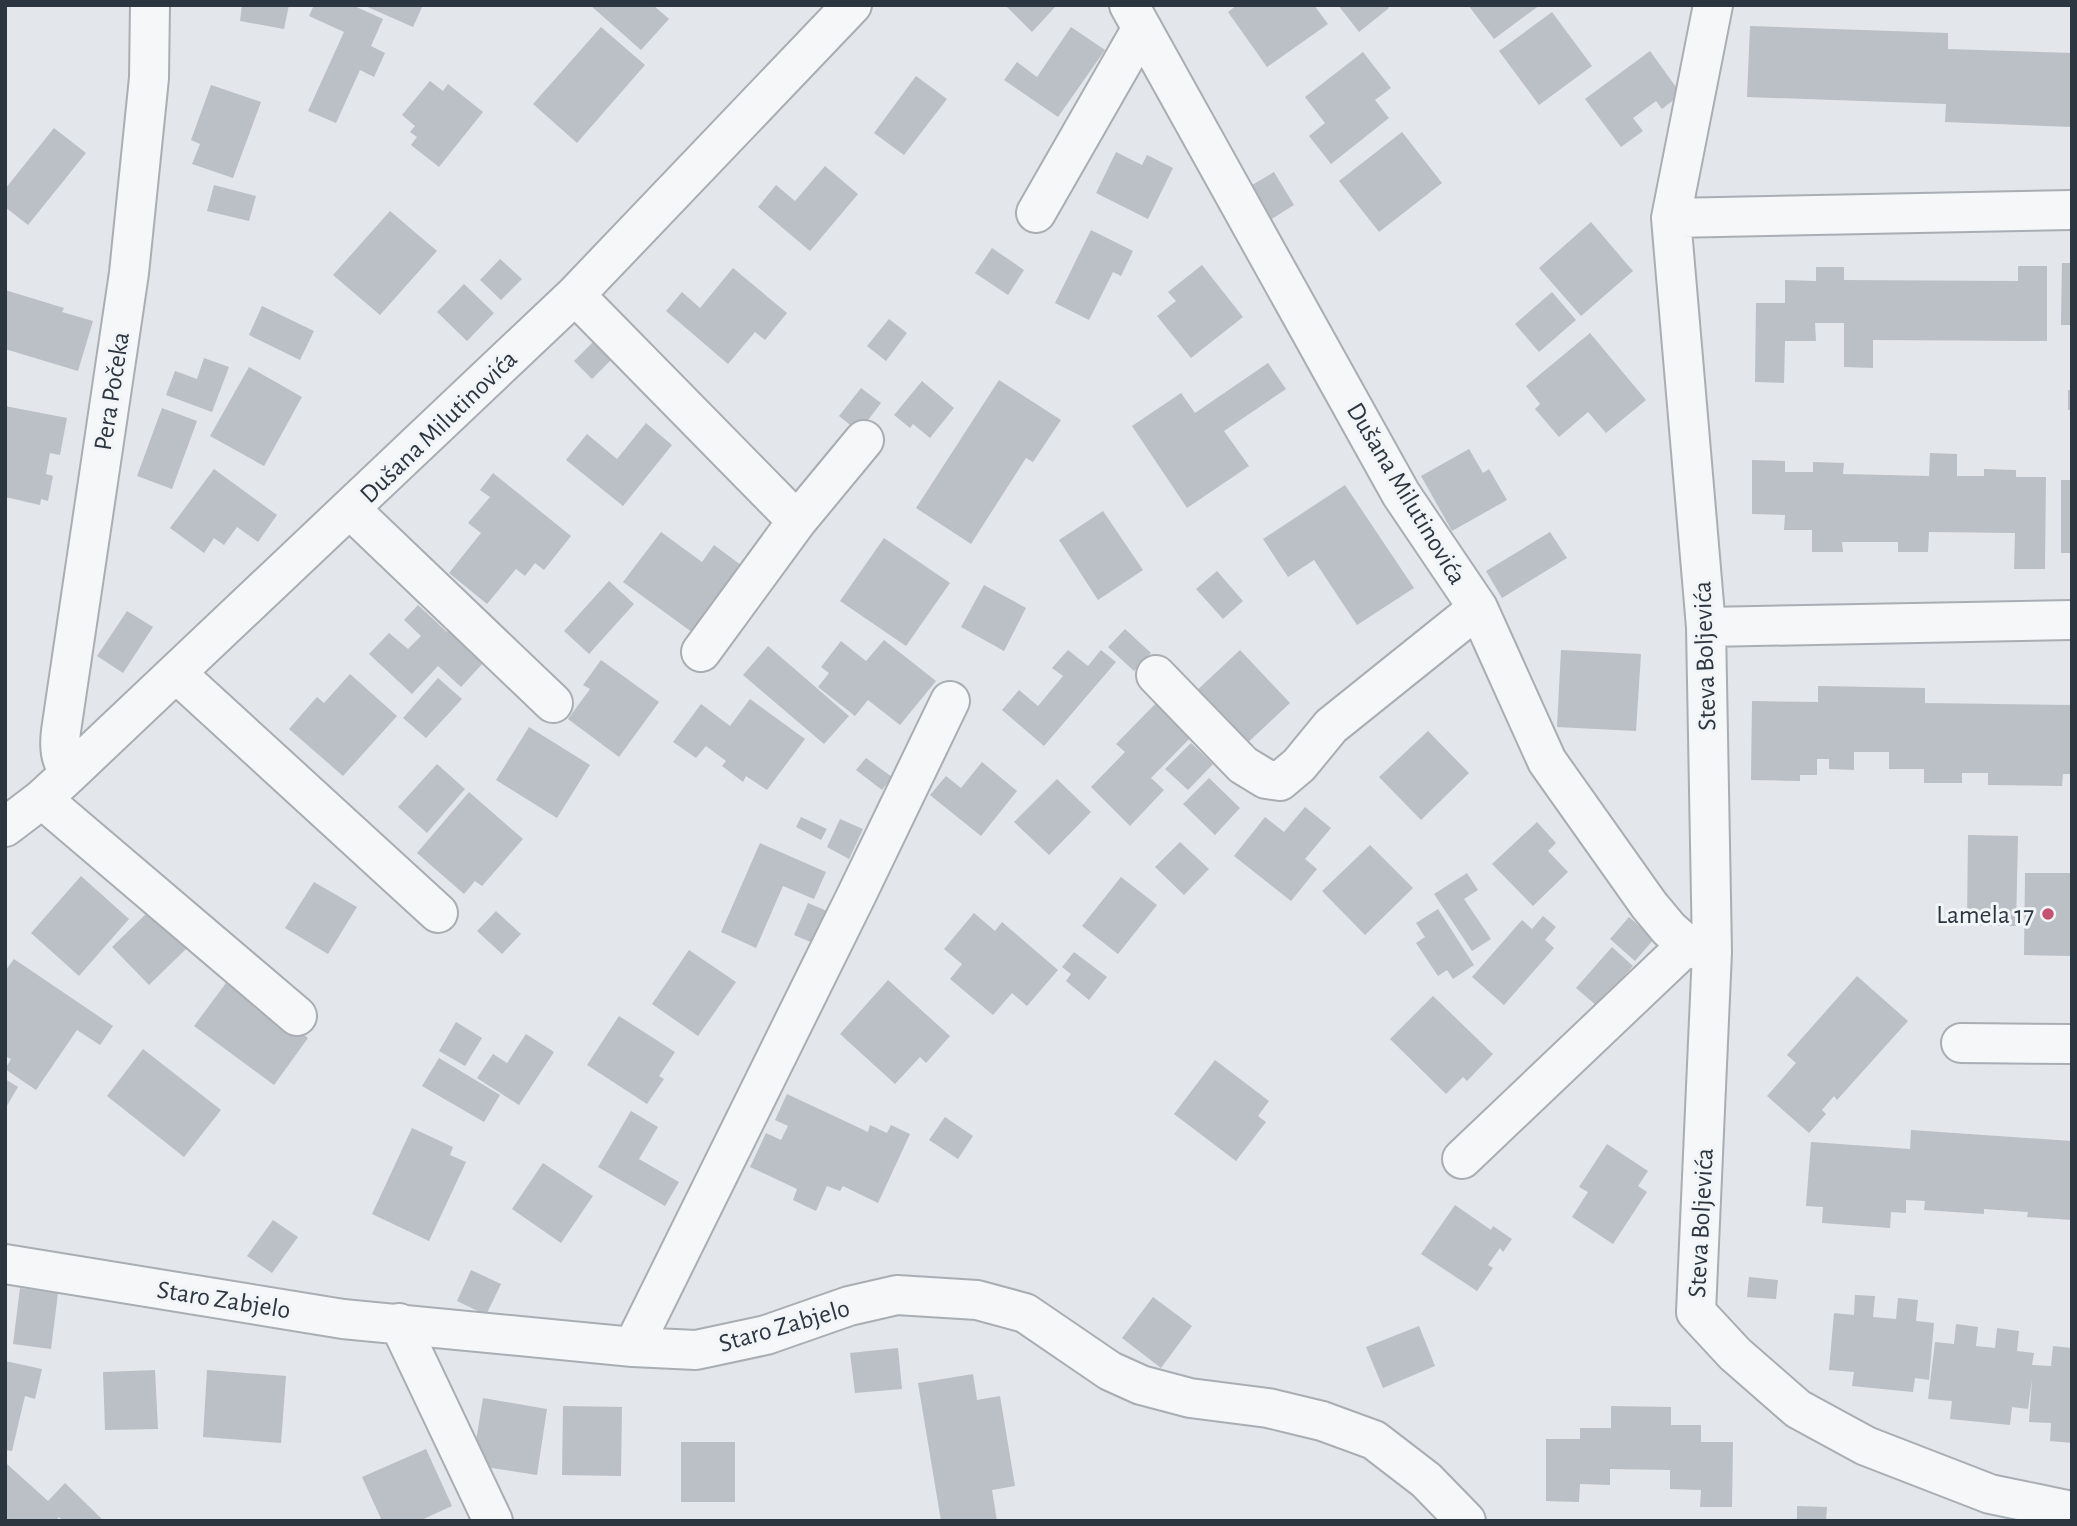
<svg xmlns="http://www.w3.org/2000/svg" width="2077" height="1526" viewBox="0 0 2077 1526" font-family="'Alegreya Sans',sans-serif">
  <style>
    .building { fill: #bac0c6 }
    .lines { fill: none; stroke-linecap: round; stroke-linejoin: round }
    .minor-casing { stroke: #a8aeb4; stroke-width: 42 }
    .minor { stroke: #f5f7f8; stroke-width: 38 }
    .poi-dot { fill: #c55271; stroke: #f2f5f7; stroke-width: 2.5 }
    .labels { text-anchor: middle; stroke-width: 6; stroke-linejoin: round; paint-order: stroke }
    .street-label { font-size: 26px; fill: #2c3641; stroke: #f2f5f7 }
    .poi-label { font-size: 26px; fill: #2c3641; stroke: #f2f5f7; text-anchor: end }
  </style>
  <rect width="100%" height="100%" fill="#e3e6ea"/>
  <path class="building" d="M242,5H289L284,29L240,21Z
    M314,5H352L383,19L371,46L385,53L374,77L360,70L336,123L308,111L344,32L309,16Z
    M363,5H423L413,27Z
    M590,5H653L669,19L641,50Z
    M1005,5H1057L1032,32Z
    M1237,5H1314L1328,24L1267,67L1228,12Z
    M1338,5H1387L1389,8L1359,32Z
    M1468,5H1540L1494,39Z
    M1552,12L1592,66L1539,105L1499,51Z
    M1750,26L1948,33V49L2072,53V127L1945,122L1946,104L1747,97Z
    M601,27L645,65L577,143L533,104Z
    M1071,27L1105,50L1058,117L1004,80L1017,62L1037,77Z
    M1650,51L1681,94L1662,109L1656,101L1633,118L1643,131L1621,147L1585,99Z
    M1363,52L1391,88L1375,100L1389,118L1331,164L1309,136L1325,123L1305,97Z
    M916,76L947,99L904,155L874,133Z
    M430,81L443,91L448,84L483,112L439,167L411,145L417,137L410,132L415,126L402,115Z
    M211,85L261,102L233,178L192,164L200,144L191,140Z
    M54,128L86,153L28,225L5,207V189Z
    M1402,132L1442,183L1379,232L1339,181Z
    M1116,152L1142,165L1147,155L1173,168L1148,219L1096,193Z
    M825,166L858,194L810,251L758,207L776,185L795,201Z
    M1274,172L1294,205L1267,222L1247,188Z
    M214,185L256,196L249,221L207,211Z
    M390,211L437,251L380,315L333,275Z
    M1591,222L1633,271L1581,316L1539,268Z
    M1091,230L1133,251L1121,276L1113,272L1089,320L1055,303Z
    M992,248L1024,270L1008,295L975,273Z
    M500,259L522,279L501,300L480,280Z
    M2062,263H2072V325H2061Z
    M1202,265L1243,317L1191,358L1157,316L1176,301L1168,292Z
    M2018,266H2047V341L1873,340V368L1844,367V323H1815L1816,341H1785L1784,383L1755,382L1756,303H1785V280L1816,281V267H1844V280L2018,281Z
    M733,268L787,313L765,340L755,332L728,364L666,311L682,292L700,308Z
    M464,284L494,313L467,341L437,312Z
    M5,290L64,308L62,312L93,321L78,371L5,349Z
    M1552,292L1576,320L1539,352L1515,324Z
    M262,306L314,331L300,360L249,335Z
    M889,319L907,333L886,361L867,346Z
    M1590,333L1646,400L1606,433L1588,412L1559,437L1535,409L1540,404L1526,386Z
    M595,340L613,358L592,379L574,361Z
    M204,358L229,367L212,412L166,395L175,371L197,379Z
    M1268,363L1286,389L1224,431L1249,466L1187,508L1132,426L1181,393L1195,413Z
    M249,367L302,397L264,466L210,436Z
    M999,380L1061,420L1033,462L1026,458L971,544L916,508Z
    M922,381L954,408L930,438L913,424L910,428L894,415Z
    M861,388L881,403L859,432L839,416Z
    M2068,390H2072V410H2068Z
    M5,406L67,418L60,455L50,453L46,474L53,476L48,501L41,499L40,505L5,497Z
    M162,408L197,421L172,489L137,476Z
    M646,423L672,445L623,506L566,460L587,434L617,459Z
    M1469,449L1483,473L1489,469L1507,500L1452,531L1421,476Z
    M1930,453L1957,454V476H1984V469L2016,470V477H2046L2045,569H2014L2015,533L1929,532L1928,552H1898V542H1842L1843,552H1812V530H1784L1785,515L1752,514V460L1785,461V472H1813V462L1844,463L1843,474L1929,476Z
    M214,469L277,515L258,542L237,527L224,545L214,538L204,553L170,528Z
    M493,473L571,536L544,570L535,563L525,576L516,569L487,604L449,573L481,533L468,523L490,497L480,490Z
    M2061,480H2072V553H2061Z
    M1345,485L1414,588L1357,625L1314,560L1288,577L1263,539Z
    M1103,511L1143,570L1098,600L1059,540Z
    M661,532L702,562L714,545L749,571L700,638L623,582Z
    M1550,532L1567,558L1502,598L1486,571Z
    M884,538L950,583L906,646L840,601Z
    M1217,571L1243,601L1223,619L1196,589Z
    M609,581L634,604L589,654L564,631Z
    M984,585L1026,608L1004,651L961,627Z
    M418,605L447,632L460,618L495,650L461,687L438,666L412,694L369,654L389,633L408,649L421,636L404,620Z
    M127,611L153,627L123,673L97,656Z
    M1125,629L1151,653L1134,671L1108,647Z
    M884,640L936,681L900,725L868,700L855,716L818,687L829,673L821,667L841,641L866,661Z
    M768,646L849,716L824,744L743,675Z
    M1068,650L1088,666L1101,650L1116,662L1044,746L1002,710L1019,690L1038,706L1063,676L1052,668Z
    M1240,650L1290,703L1242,748L1192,695Z
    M1561,650L1641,654L1636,731L1557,727Z
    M601,660L659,702L619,757L568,719L590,689L583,685Z
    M350,674L397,716L343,776L289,729L317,697L324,703Z
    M438,678L462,699L426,738L403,718Z
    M1818,686L1925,688V703L2072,705V774H2063L2062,786L1988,785V773H1962V783H1924V769H1889V752H1854V770L1829,769V759H1817V775H1800V781L1751,780L1752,701L1818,702Z
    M1162,697L1197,731L1151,778L1164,790L1130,826L1091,787L1125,752L1116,744Z
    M750,699L805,739L767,790L746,776L743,782L722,766L726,761L706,746L696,758L673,742L701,704L730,726Z
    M529,727L590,765L557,818L496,780Z
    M1428,731L1469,773L1421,820L1379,777Z
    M1191,743L1213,764L1188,790L1165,769Z
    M866,758L892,777L882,790L856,770Z
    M982,762L1017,791L981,836L930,795L946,776L961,788Z
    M437,764L465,789L427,833L398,807Z
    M1209,778L1240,808L1215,835L1183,804Z
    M1057,779L1091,812L1049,855L1014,822Z
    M469,792L523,839L482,886L475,881L464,894L417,853Z
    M1305,807L1331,828L1305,859L1317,869L1291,901L1234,856L1265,817L1284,832Z
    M801,817L827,829L821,840L796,827Z
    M840,819L863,829L849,859L827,847Z
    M1537,822L1556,843L1548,851L1568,872L1533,906L1492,864Z
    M1968,835L2018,836L2016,926L1967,925Z
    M1180,842L1209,869L1184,895L1155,867Z
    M760,843L826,872L814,899L783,886L756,948L721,932Z
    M1370,845L1413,888L1365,935L1322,891Z
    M1467,873L1478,890L1464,899L1491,939L1472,951L1434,894Z
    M2025,873H2072V956L2024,955Z
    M81,876L129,919L79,976L31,933Z
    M1121,877L1157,905L1118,954L1082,926Z
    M314,882L357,907L328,954L285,928Z
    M808,903L827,911L813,943L794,935Z
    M1438,909L1474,965L1453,979L1447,970L1438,976L1416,943L1425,937L1416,923Z
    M150,910L187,948L149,985L112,947Z
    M496,911L521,934L502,954L477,931Z
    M974,913L995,931L1002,922L1058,970L1027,1006L1012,993L993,1015L950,979L962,964L944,949Z
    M1543,916L1556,927L1545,940L1554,948L1504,1005L1472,977L1522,920L1532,929Z
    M1629,917L1654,939L1635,961L1610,939Z
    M1612,947L1633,966L1597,1006L1576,988Z
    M689,950L736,982L698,1036L652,1004Z
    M1074,952L1107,977L1089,1000L1066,981L1071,974L1062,967Z
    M14,959L113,1026L100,1045L77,1030L36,1090L5,1069L11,1059L5,1056V971Z
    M1857,976L1908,1021L1837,1100L1834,1096L1822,1110L1826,1114L1809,1133L1767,1096L1796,1063L1787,1055Z
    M229,979L308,1038L274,1085L194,1026Z
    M888,980L950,1036L926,1063L920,1057L895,1084L840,1034Z
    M1433,996L1493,1054L1467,1081L1463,1077L1446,1094L1390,1039Z
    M619,1016L675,1052L659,1076L664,1079L647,1104L587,1065Z
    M456,1022L482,1038L465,1066L439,1051Z
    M526,1034L554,1052L519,1105L477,1078L493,1054L507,1063Z
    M143,1049L221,1110L184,1157L107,1096Z
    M439,1058L500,1095L484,1122L422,1086Z
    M1215,1060L1269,1101L1258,1116L1266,1122L1236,1161L1174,1114Z
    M5,1079L18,1087L5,1109Z
    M787,1094L868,1132L870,1125L887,1133L891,1125L910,1134L878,1203L843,1186L840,1191L827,1186L816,1211L793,1200L797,1189L750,1167L766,1133L781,1140L788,1126L775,1120Z
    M631,1111L658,1127L639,1159L679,1182L665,1206L598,1167Z
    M945,1117L973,1136L958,1159L929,1140Z
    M412,1128L453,1147L450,1155L466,1162L429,1241L372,1214Z
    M1911,1130L2072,1141V1220L2027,1217L2028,1212L1984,1209V1214L1924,1210L1925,1201L1906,1200V1213L1891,1212L1890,1228L1822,1223L1823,1207L1806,1206L1811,1142L1910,1149Z
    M1607,1144L1648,1171L1638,1186L1647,1192L1613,1244L1572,1217L1588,1192L1579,1187Z
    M543,1163L593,1196L561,1243L512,1209Z
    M1455,1205L1491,1230L1493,1226L1512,1239L1503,1252L1500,1248L1488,1265L1493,1268L1477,1291L1421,1254Z
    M273,1220L298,1237L272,1273L247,1256Z
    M471,1270L501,1284L486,1315L457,1301Z
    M1749,1277L1778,1280L1776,1299L1747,1297Z
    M20,1288L58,1293L51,1349L13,1344Z
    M1855,1295L1875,1296L1873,1317L1896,1319L1898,1298L1918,1300L1916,1321L1934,1323L1929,1380L1915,1378L1913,1392L1852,1386L1854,1372L1829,1370L1834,1313L1854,1315Z
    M1153,1297L1192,1326L1161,1368L1122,1338Z
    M1956,1324L1978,1327L1976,1346L1995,1348L1997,1328L2019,1331L2017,1351L2034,1353L2032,1365L2051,1366L2053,1346L2072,1348V1443L2050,1441L2051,1423L2029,1422L2032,1379L2028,1409L2012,1407L2010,1425L1950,1419L1952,1401L1928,1399L1935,1342L1954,1344Z
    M1419,1326L1435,1366L1383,1388L1366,1347Z
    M898,1348L902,1389L855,1393L850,1353Z
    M5,1361L42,1369L35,1399L25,1396L12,1451L5,1450Z
    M155,1370L158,1429L105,1430L103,1372Z
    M207,1370L286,1376L281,1443L203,1437Z
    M973,1374L977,1400L1000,1396L1015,1486L992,1490L997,1521H941L918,1383Z
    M483,1398L547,1409L537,1475L472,1465Z
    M563,1406L622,1407L621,1476L562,1475Z
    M1611,1406L1671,1407V1425H1701V1442H1733L1732,1507H1700L1701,1490L1670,1489V1470L1610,1469V1485L1580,1484L1579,1502L1546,1501V1439H1580V1428H1611Z
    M681,1442H735V1502H681Z
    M426,1449L452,1506L419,1521H382L362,1477Z
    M7,1464L48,1501L65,1483L104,1521H63L59,1517L56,1521H5V1466Z
    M1797,1506L1827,1507L1826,1521H1797Z"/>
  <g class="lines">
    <g class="minor-casing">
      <path id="minor" d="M1129,5L1401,494L1478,608L1547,761L1649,905L1669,929L1687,945L1700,951L1712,952
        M1713,5L1671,218L1706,627L1712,952L1696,1312L1735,1354L1798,1409L1866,1446L1990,1494L2072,1511
        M1036,213L1142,28
        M1671,218L2072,210
        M575,295L797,521
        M350,509L553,703
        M1706,627L2072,620
        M701,652L797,521L864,440
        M176,673L438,913
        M1156,675L1243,765L1266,779L1280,781L1299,765L1331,726L1478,608
        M70,773C60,760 59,747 61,731L129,273L149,78L150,5
        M42,799L297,1016
        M5,827L42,799L70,773L575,295L852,5
        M1961,1043L2072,1044
        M1462,1159L1687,945
        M5,1264L343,1319L633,1347L696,1350L766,1335L849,1306L897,1295L977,1300L1025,1313L1110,1371L1141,1385L1190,1398L1268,1408L1322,1421L1374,1440L1426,1480L1466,1521
        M399,1323L493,1521
        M633,1347L857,894L950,701"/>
    </g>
    <use href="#minor" class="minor"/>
  </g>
  <circle class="poi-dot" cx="2048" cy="914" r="7"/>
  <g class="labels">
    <g class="street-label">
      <text transform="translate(111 391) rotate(-81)" y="9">Pera Počeka</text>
      <text transform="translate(438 426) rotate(-44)" y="9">Dušana Milutinovića</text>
      <text transform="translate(1407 493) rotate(59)" y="9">Dušana Milutinovića</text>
      <text transform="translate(1704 656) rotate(-92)" y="9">Steva Boljevića</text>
      <text transform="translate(1700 1223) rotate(-87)" y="9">Steva Boljevića</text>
      <text transform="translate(224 1299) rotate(9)" y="9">Staro Zabjelo</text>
      <text transform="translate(784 1325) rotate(-16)" y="9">Staro Zabjelo</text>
    </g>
    <g class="poi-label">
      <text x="2034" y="923">Lamela 17</text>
    </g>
  </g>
  <rect width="2077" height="1526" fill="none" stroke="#2c3641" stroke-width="14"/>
</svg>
